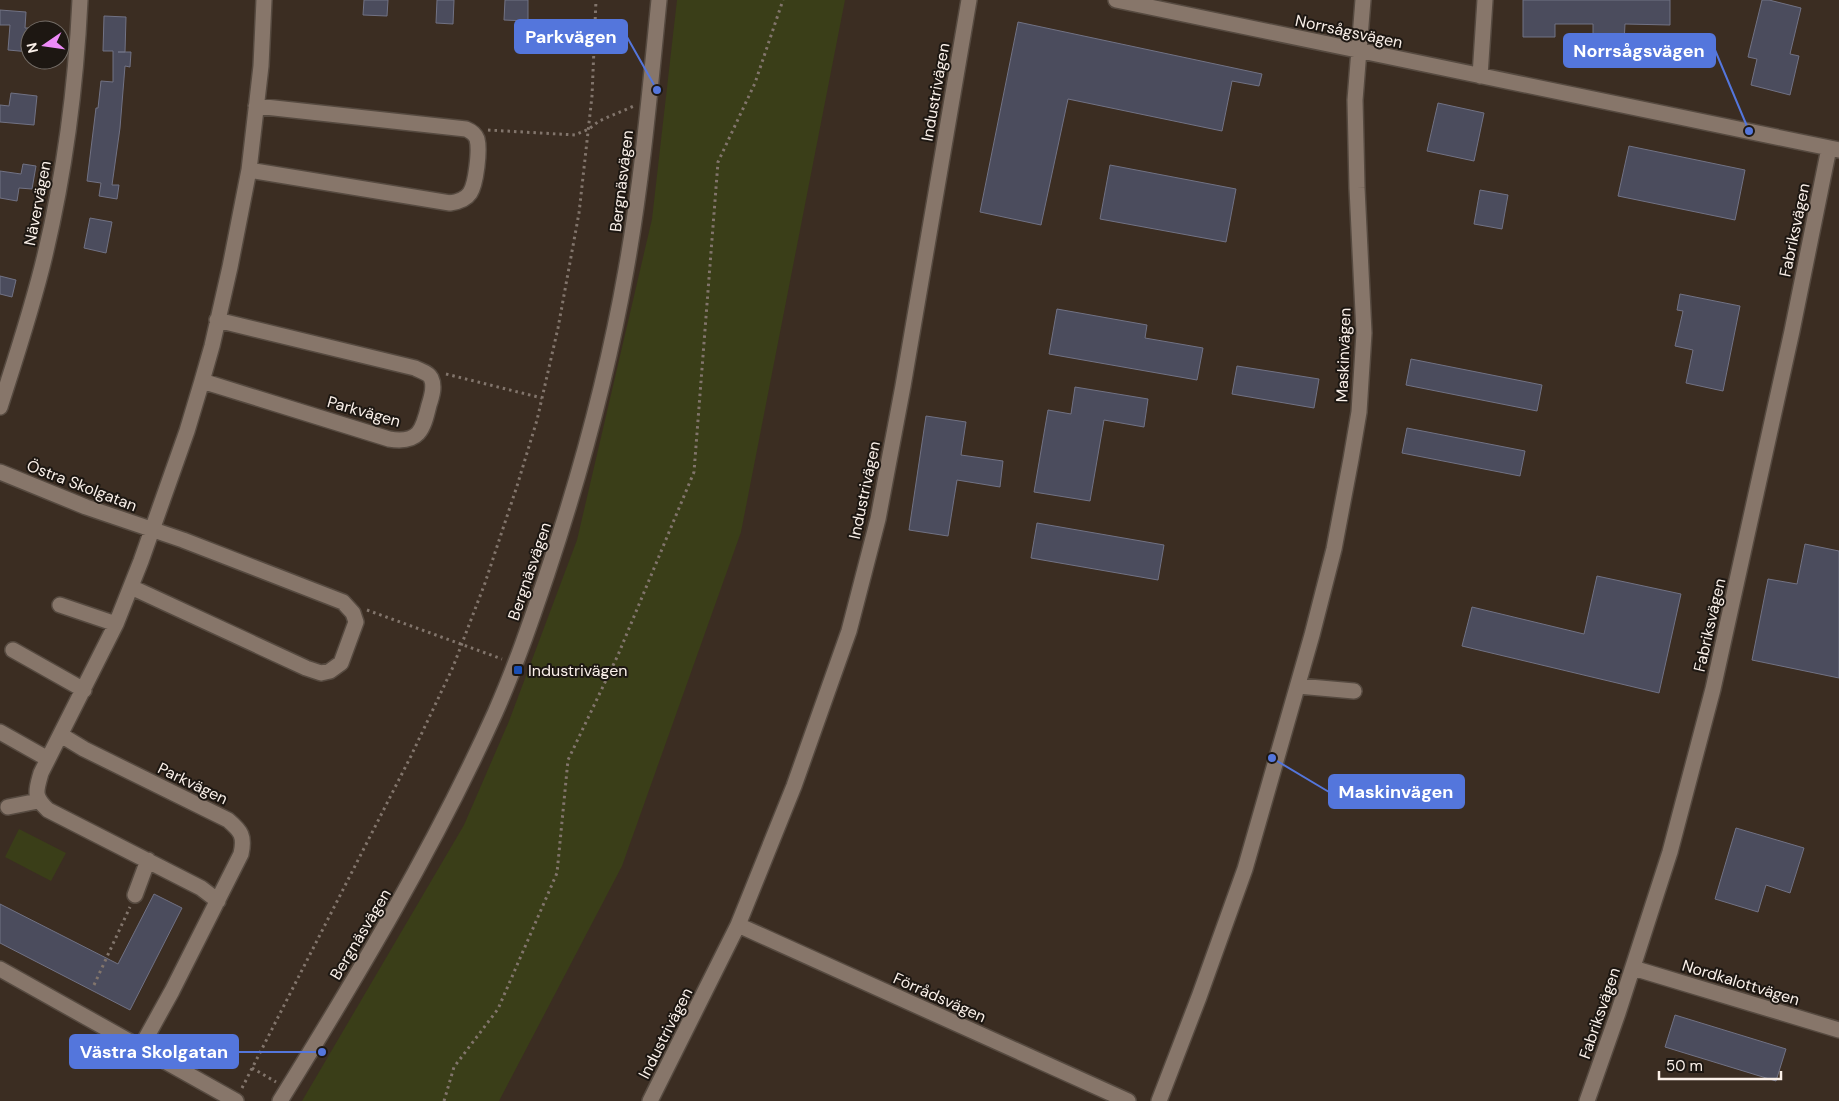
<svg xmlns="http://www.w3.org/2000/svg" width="1839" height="1101" viewBox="0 0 1839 1101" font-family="'DM Sans',sans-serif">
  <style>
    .green { fill: #3a3e18 }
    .building { fill: #4b4c5d; stroke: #717284 }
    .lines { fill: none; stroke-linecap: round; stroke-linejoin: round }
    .minor-casing { stroke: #564a40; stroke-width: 18 }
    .path { stroke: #82756c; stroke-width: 3; stroke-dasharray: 2.5 4; stroke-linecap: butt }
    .minor { stroke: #87766a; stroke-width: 15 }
    .transit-dot { fill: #1a4fb4; stroke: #1d1712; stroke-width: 2 }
    .labels { text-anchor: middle; stroke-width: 4; stroke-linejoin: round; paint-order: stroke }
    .street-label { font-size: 16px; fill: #faf0e9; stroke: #1d1712 }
    .poi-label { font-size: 16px; fill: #faf0e9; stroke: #1d1712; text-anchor: start }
    .leader { fill: none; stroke: #5476dc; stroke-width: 2 }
    .callout-dot { fill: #5476dc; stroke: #1d1712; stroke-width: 2 }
    .callout { fill: #5476dc; stroke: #5476dc; stroke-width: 2 }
    .callout-label { font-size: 18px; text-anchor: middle; font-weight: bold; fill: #fff }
  </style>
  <rect width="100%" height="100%" fill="#3b2d22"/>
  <path class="green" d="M677,0H845L741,532L622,866L499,1101H302L464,825L509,721L577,540L652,219Z
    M19,829L66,853L51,881L5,857Z"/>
  <path class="building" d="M364,0H388L387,16L363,15Z
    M437,0H454L453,24L436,23Z
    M505,0H528V21L504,20Z
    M1523,0H1670V25L1625,24L1624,43H1593V24H1555V37H1523Z
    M1762,0H1769L1801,8L1790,54L1799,56L1790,95L1751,85L1757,59L1748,57Z
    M0,10L26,12L25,28H30V52L8,50L10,25H0Z
    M104,16L126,17L125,52H118H131L130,67L125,66L120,128L112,185H119L117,199L99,196L101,183L87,181L96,108H98L101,81L113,82V51H103Z
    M1018,22L1262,74L1259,86L1232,81L1222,131L1068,99L1041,225L980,212Z
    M11,93L37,96L34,125L0,122V105L9,106Z
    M1438,103L1484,113L1474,161L1427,151Z
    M1629,146L1745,170L1735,220L1618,196Z
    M23,164L36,166L32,189L19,188L17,201L0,198V171L21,174Z
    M1110,165L1236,189L1226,242L1100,219Z
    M1480,190L1508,195L1502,229L1474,224Z
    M90,218L112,222L106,253L84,248Z
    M0,276L16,280L12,297L0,294Z
    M1680,294L1740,306L1723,391L1686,383L1693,350L1675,346L1683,311L1677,310Z
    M1057,309L1147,325L1145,338L1203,348L1197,380L1049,354Z
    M1411,359L1542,385L1537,411L1406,385Z
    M1237,366L1319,379L1314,408L1232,394Z
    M1075,387L1148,399L1144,427L1104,420L1090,501L1034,492L1048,410L1071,414Z
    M926,416L966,422L961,455L1003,461L1000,487L957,480L948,536L909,530Z
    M1407,428L1525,451L1520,476L1402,453Z
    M1037,523L1164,545L1158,580L1031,558Z
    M1805,544L1839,551V678L1752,660L1768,579L1797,584Z
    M1597,576L1681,594L1659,693L1462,646L1472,607L1584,634Z
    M1736,828L1804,848L1790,893L1766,885L1758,912L1715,899Z
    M154,894L182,908L130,1010L0,943V904L118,964Z
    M1675,1015L1786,1049L1776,1081L1665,1047Z"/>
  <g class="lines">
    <g class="minor-casing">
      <path id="minor" d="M1116,0L1839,150
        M1480,76L1485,0
        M249,170L450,203C457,202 466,199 470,193C476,184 480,150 477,139C475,134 471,131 466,129L256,106
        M202,381L389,439C419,444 423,430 429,405C432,396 435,386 431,378C428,372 420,371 415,368L217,320
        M0,407C16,357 33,306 45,255C65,171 76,85 80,0
        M0,472L86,507L183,540L343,602L353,613L356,622L341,663L330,671L321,673L306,668L131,587
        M60,605L116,624
        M13,650L84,690
        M1298,686L1354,691
        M0,732L48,759
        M61,735L84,749L228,820C241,831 245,836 241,854L172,991L141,1047
        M8,807L38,801
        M135,895L148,860
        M218,901L201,888L48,810C33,796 36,791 41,773L116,624L141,561L187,431L202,381L212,346L230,267L249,170L261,66L264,0
        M738,925L1128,1101
        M1633,968L1839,1030
        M0,969L236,1101
        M280,1101C358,975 434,848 495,713C515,668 531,621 547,574C580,475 608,373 626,270C642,181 650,90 659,0
        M650,1101L738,925L794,786L849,631L878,519L903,386L969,0
        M1159,1101L1199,997L1245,869L1312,635L1334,549L1351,459L1359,412L1364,333L1357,188L1355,100L1363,0
        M1587,1101L1618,1013L1670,852L1713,689L1792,331L1829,148"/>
    </g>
    <path class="path" d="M488,130L575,135L589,129L599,121L634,106
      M446,374L542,398
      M367,610L502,659
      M94,985L130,907
      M252,1068L276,1082
      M242,1088L411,756L453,667L485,583L517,486L537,420L558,328L579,213L592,96L596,0
      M444,1101L454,1067L498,1009L557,873L568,760L618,655L694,472L718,162L755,83L783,0"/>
    <use href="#minor" class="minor"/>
  </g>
  <rect class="transit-dot" x="513" y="665" width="10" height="10" rx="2.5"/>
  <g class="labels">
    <g class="street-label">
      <text transform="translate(1349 31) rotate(12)" y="6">Norrsågsvägen</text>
      <text transform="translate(935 92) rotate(-80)" y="6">Industrivägen</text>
      <text transform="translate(621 181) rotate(-83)" y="6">Bergnäsvägen</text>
      <text transform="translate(37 203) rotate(-79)" y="6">Nävervägen</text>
      <text transform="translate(1794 230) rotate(-78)" y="6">Fabriksvägen</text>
      <text transform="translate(1343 355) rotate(-88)" y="6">Maskinvägen</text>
      <text transform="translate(364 411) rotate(16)" y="6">Parkvägen</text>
      <text transform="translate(82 485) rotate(21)" y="6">Östra Skolgatan</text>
      <text transform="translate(864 490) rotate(-78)" y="6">Industrivägen</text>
      <text transform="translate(529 571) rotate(-71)" y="6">Bergnäsvägen</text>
      <text transform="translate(1709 625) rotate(-77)" y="6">Fabriksvägen</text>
      <text transform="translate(193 783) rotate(26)" y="6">Parkvägen</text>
      <text transform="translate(360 934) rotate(-59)" y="6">Bergnäsvägen</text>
      <text transform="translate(1741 982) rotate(17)" y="6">Nordkalottvägen</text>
      <text transform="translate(940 997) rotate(24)" y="6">Förrådsvägen</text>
      <text transform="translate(1599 1013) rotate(-71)" y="6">Fabriksvägen</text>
      <text transform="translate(665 1033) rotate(-63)" y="6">Industrivägen</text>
    </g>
    <g class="poi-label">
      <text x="528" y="676">Industrivägen</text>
    </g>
  </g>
  <path class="leader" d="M657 90L627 37M1749 131L1715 50M1272 758L1329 792M322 1052L238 1052"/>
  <g class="callout-dot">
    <circle cx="657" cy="90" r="5"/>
    <circle cx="1749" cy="131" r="5"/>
    <circle cx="1272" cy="758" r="5"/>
    <circle cx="322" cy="1052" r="5"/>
  </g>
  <g class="callout">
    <rect x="515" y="20" width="112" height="33" rx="5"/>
    <rect x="1564" y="34" width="151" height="33" rx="5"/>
    <rect x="1329" y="775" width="135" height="33" rx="5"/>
    <rect x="70" y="1035" width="168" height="33" rx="5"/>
  </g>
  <g class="callout-label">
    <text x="571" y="43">Parkvägen</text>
    <text x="1639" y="57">Norrsågsvägen</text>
    <text x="1396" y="798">Maskinvägen</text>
    <text x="154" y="1058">Västra Skolgatan</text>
  </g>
  <g transform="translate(45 45) rotate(257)"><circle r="24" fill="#1d1712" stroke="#756e68"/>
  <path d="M0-4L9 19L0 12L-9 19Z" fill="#ee8bf8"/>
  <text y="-8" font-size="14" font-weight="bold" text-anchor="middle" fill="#faf0e9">N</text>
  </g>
  <path d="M1659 1071v8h122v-8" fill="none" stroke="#faf0e9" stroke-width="2.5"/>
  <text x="1666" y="1071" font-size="15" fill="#faf0e9" stroke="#1d1712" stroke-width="4" paint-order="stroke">50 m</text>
</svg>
